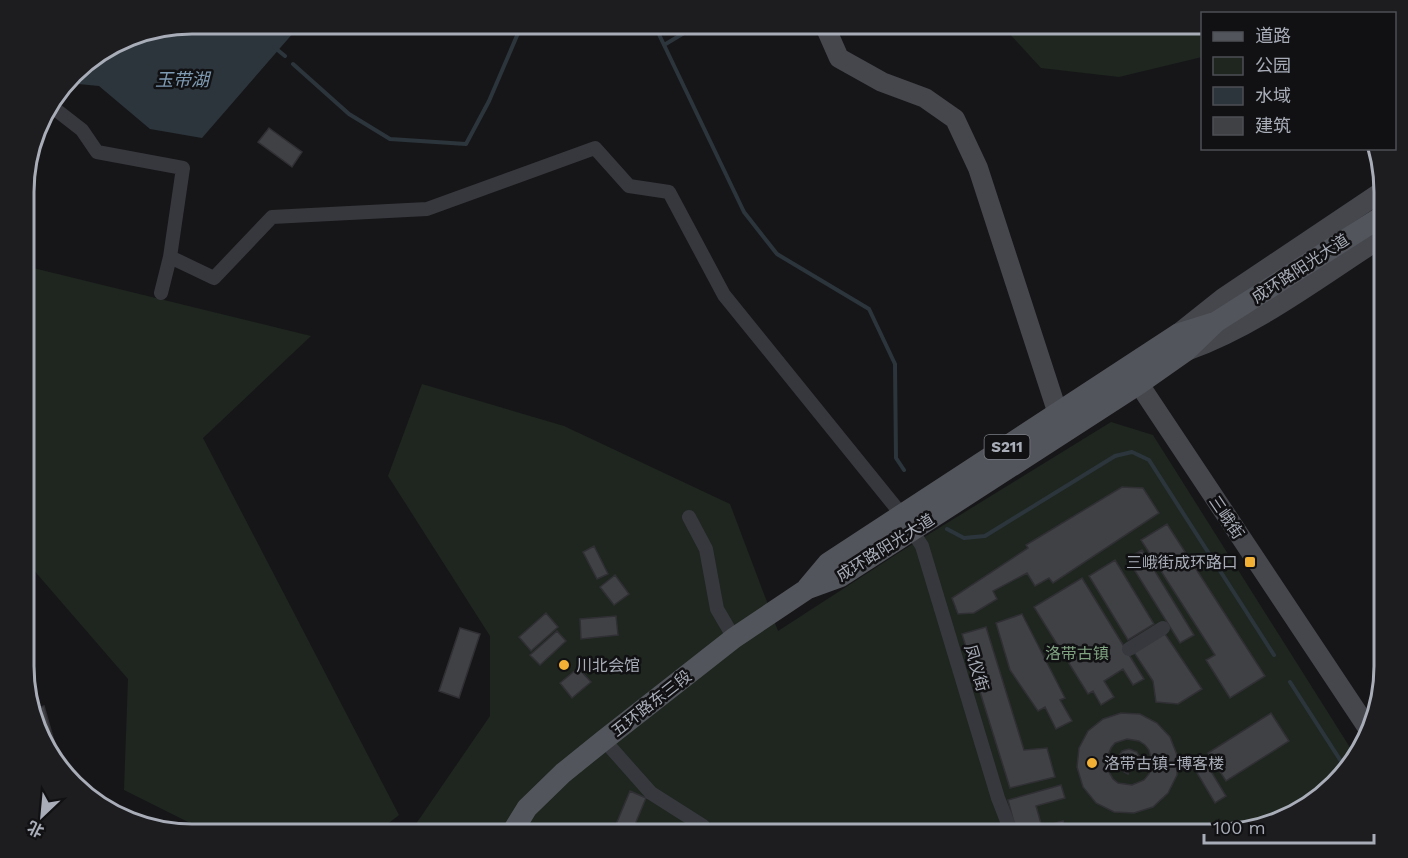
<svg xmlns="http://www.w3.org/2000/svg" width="1408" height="858" viewBox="0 0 1408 858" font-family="'Work Sans','Noto Sans SC',sans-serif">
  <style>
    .green { fill: #1e261f }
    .water { fill: #2c353c }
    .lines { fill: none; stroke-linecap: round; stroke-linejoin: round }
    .stream { stroke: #2c353c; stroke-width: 4 }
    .building { fill: #404145; stroke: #303034; stroke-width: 1.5; fill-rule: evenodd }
    .street { stroke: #37383d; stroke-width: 14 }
    .secondary { stroke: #45474d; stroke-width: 20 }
    .primary { stroke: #53555c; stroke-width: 21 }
    .poi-dot { fill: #f2b134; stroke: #111113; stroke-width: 2 }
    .labels { text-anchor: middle; stroke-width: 5; stroke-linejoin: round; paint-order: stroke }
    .shield { fill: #111113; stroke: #7b7e86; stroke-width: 1.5 }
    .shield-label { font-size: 15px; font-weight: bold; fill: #a8adb8 }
    .street-label { font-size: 16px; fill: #a8adb8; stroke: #111113 }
    .poi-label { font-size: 16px; fill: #a8adb8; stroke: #111113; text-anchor: start }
    .park-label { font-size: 16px; fill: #7fa381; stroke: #111113 }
    .water-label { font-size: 18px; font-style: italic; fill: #7f9bb3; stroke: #111113 }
    .rim { fill: none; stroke: #a8adb8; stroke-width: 3 }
  </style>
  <rect width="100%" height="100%" fill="#161618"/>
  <path class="green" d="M1007,24H1202V57L1119,77L1041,68L1007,31Z
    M25,266L311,336L203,438L399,815L375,834H212L124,790L128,679L25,560Z
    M422,384L564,426L730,504L778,631L900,552L1111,422L1153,435L1356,757V759L1300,811L1226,834H409L490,716V636L388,476Z"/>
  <path class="water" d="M192,24H301L202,138L150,129L99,86L68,83L81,66L128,37Z"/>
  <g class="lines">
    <path class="stream" d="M654,24L744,212L777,254L869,309L895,364L896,458L904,470
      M664,45L699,24
      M274,47L285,56
      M293,64L349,114L390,139L466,144L489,101L522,24
      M947,529L964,538L985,536L1115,456L1132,452L1149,460L1274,655
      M1290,682L1346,769"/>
  </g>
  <path class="building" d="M269,128L302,152L292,167L258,142Z
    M1122,487L1143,488L1159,513L1053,583L1049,578L1035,586L1027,573L993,591L997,599L974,613L958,614L952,598L1028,548L1026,545Z
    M1167,524L1265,676L1230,698L1206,660L1215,655L1141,540Z
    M594,546L608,574L597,579L583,552Z
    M1142,550L1194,635L1180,643L1127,558Z
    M1115,560L1154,624L1128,640L1089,576Z
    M615,575L629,594L614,605L600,587Z
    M1082,578L1144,679L1133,685L1123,669L1104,681L1114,697L1101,705L1093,691L1088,694L1034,607Z
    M546,613L558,627L531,651L519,637Z
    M1022,614L1065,698L1060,700L1072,721L1056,729L1045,707L1038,711L1010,670L996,623Z
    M616,616L618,635L581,639L580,619Z
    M986,627L1024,750L1047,748L1055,777L1010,788L962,634Z
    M460,628L480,634L459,698L439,691Z
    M557,631L566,641L540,665L530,655Z
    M1163,631L1202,689L1178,704L1156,702L1153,681L1133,651Z
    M578,668L591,682L572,698L560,683Z
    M44,706L54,741L46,744L34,709Z
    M1121,713L1140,714L1157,723L1170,737L1177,755V775L1168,793L1153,807L1134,813L1114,812L1096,803L1083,787L1077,767L1079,748L1088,731L1103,719ZM1127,739L1139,741L1145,745L1149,750L1152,762L1149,774L1144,780L1132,785L1118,783L1113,779L1106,767V760L1111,748L1115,743Z
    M1271,713L1289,741L1226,781L1208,753Z
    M1129,749L1137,752L1141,760L1139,768L1134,765L1135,761L1131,755H1127L1123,757L1121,764L1124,768L1129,769L1128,774L1117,768L1116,761L1122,751Z
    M1201,755L1226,796L1215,803L1190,761Z
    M1061,785L1065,798L1036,806L1042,827L1063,821L1067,833L1017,834L1008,800Z
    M630,791L646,798L631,834H612Z"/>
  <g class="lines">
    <path class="street" d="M47,110L55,109L82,130L97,152L183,168L170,257L161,293
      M170,257L214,278L272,217L427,209L595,148L629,186L669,192L724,295L902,515L922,546L998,798L1012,834
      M689,517L706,549L717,609L734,638
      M1129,649L1163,628
      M604,740L651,793L703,826"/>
    <path class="secondary" d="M824,24L839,58L882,82L925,98L955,119L978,168L1058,414
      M1179,333L1223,298L1384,190
      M1186,351C1257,326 1321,276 1384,236
      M1131,372L1367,727"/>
    <path class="primary" d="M807,588L828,563L1178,334L1213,323
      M511,834L527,808L563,773L604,740L734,638L807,589L840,577L1139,384L1186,351L1216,322L1384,215"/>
  </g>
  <g class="poi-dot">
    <rect x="1244" y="556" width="12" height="12" rx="3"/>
    <circle cx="564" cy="665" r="6"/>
    <circle cx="1092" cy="763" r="6"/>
  </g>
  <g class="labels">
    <rect class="shield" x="984.5" y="435" width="45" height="24" rx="4.5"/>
    <g class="shield-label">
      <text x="1007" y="452">S211</text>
    </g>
    <g class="street-label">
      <text transform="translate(1300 268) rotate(-33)" y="6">成环路阳光大道</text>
      <text transform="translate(1227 517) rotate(56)" y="6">三峨街</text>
      <text transform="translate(885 547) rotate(-32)" y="6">成环路阳光大道</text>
      <text transform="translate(977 668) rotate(74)" y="6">凤仪街</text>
      <text transform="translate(651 703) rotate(-38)" y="6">五环路东三段</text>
    </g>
    <g class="poi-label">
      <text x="1238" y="568" text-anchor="end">三峨街成环路口</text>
      <text x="576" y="671">川北会馆</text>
      <text x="1104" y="769">洛带古镇-博客楼</text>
    </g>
    <g class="park-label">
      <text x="1077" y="659">洛带古镇</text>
    </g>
    <g class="water-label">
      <text x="182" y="86">玉带湖</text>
    </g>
  </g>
  <path d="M0 0H1408V858H0ZM192 34H1216A158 158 0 0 1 1374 192V666A158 158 0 0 1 1216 824H192A158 158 0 0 1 34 666V192A158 158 0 0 1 192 34Z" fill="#1d1d20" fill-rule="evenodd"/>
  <path class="rim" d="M192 34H1216A158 158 0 0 1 1374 192V666A158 158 0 0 1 1216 824H192A158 158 0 0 1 34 666V192A158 158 0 0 1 192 34Z"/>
  <rect x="1201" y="12" width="195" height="138" fill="#111113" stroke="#4d4f55" stroke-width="1.5"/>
  <rect x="1213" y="32" width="30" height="9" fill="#53555c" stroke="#4d4f55" stroke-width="1.5"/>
  <text x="1255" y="42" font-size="18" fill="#a8adb8">道路</text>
  <rect x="1213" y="57" width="30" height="18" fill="#1e261f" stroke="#4d4f55" stroke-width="1.5"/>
  <text x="1255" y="72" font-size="18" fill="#a8adb8">公园</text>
  <rect x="1213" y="87" width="30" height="18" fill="#2c353c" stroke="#4d4f55" stroke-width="1.5"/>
  <text x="1255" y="102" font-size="18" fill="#a8adb8">水域</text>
  <rect x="1213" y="117" width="30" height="18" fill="#404145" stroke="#4d4f55" stroke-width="1.5"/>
  <text x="1255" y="132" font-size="18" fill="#a8adb8">建筑</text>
  <g transform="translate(42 816) rotate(206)" stroke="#111113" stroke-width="4.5" paint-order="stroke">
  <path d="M0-4.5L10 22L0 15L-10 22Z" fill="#a8adb8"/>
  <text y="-9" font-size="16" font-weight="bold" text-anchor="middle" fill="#a8adb8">北</text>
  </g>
  <path d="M1204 834v9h170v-9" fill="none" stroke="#a8adb8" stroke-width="3"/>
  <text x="1213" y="834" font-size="18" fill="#a8adb8" stroke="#111113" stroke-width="4.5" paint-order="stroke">100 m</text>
</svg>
